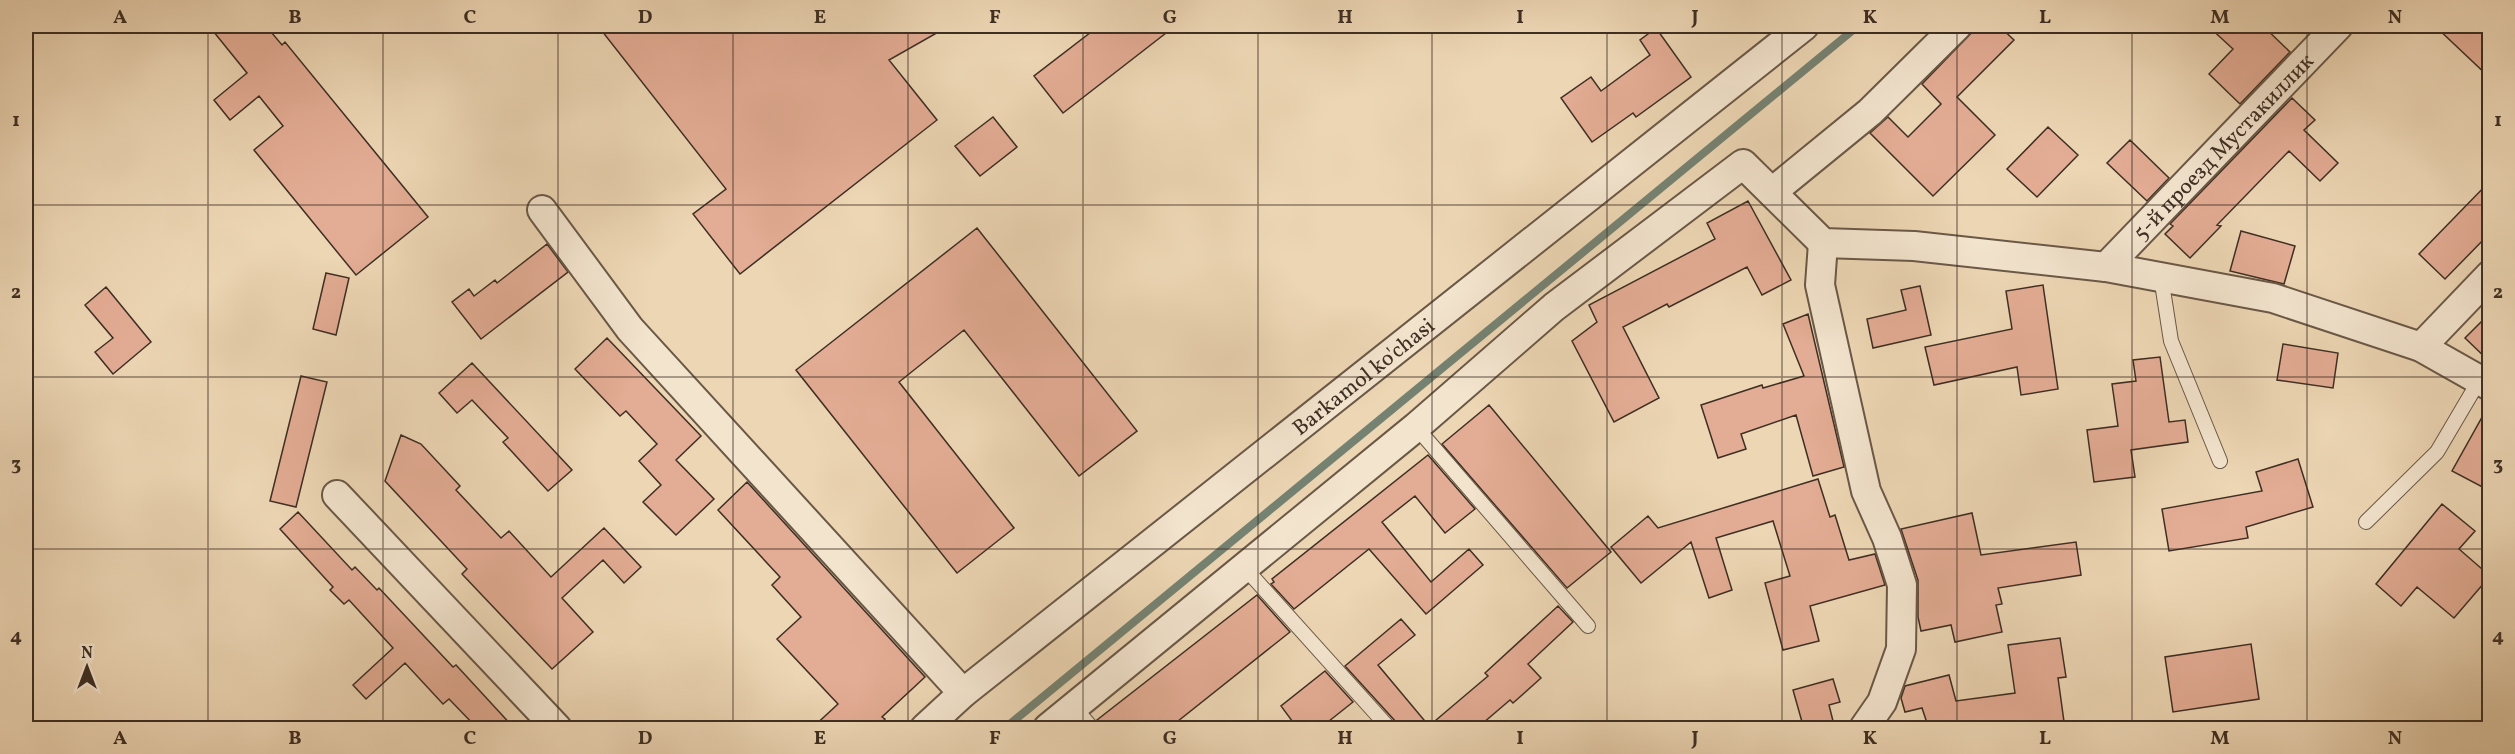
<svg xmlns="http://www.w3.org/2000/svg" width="2515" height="754" viewBox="0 0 2515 754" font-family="Vollkorn,serif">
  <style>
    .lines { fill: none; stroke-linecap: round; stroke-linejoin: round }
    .stream { stroke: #758272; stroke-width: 8 }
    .building { fill: #e3ac94; stroke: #3e2e23; stroke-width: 1.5 }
    .service-casing { stroke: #6a5847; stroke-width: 16 }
    .minor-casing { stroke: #6a5847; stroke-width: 32 }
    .service { stroke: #f3e4ce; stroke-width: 14 }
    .minor { stroke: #f3e4ce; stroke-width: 28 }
    .grid { fill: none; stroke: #3e2e23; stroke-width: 1.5; stroke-opacity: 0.55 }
    .labels { text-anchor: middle; stroke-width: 4.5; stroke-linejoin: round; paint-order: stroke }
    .street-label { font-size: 22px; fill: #3e2e23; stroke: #f3e4ce }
    .neatline { fill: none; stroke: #3e2e23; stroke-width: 2 }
    .grid-label { font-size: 20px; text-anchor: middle; font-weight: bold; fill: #3e2e23 }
  </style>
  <rect width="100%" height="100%" fill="#edd6b4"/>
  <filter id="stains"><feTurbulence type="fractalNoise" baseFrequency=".00333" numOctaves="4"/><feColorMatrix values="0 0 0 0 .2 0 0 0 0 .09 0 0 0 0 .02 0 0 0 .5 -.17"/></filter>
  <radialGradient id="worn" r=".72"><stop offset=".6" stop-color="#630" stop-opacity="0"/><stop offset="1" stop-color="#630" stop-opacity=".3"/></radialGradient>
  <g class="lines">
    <path class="stream" d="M1005,728L1858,26"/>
  </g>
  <path class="building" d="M209,26H266L282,45L285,42L428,217L356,275L254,150L283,126L259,96L230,120L214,100L247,73Z
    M598,26H949L889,60L937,120L740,274L693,214L726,189Z
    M1099,26H1175L1063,113L1034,76Z
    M1978,26H1999L2014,40L1957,97L1995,135L1933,196L1870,133L1888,117L1908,137L1941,104L1922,84Z
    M2208,26H2263L2290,52L2240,104L2209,74L2233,49Z
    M2435,26H2490V78Z
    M1656,28L1691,77L1636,117L1633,113L1592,142L1561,98L1591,77L1601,91L1650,55L1640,40Z
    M2292,98L2315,120L2304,130L2338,163L2320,181L2289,151L2217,225L2221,226L2190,258L2165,234L2173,226L2170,224Z
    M993,117L1017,147L980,176L955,146Z
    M2048,127L2078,155L2037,197L2007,169Z
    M2130,140L2169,178L2147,201L2107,163Z
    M2490,181V233L2445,279L2419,254Z
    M1748,201L1791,280L1762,295L1747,267L1669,307L1667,304L1623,327L1659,398L1614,422L1572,341L1597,322L1589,305L1715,239L1707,223Z
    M977,228L1137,431L1079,476L964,330L899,382L1014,528L957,573L796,370Z
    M2241,231L2295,246L2284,284L2230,271Z
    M547,244L568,272L481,339L452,302L469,289L474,296L495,280L497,283Z
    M326,273L349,278L336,335L313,329Z
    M2043,285L2058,389L2021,395L2017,367L1934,385L1925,347L2012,329L2006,291Z
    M1920,286L1931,335L1873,348L1867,319L1906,310L1901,290Z
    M106,287L151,342L113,374L95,352L113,338L85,305Z
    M2490,313V362L2465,338Z
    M1808,314L1844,467L1813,476L1796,415L1741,434L1746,449L1718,458L1701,405L1762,385L1763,388L1804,376L1783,324Z
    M607,338L701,436L676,460L714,499L676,535L643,502L661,485L639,461L657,444L626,411L620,416L575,369Z
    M2283,344L2338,353L2333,388L2277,380Z
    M2160,357L2169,422L2185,420L2188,442L2131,450L2135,477L2094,482L2087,430L2118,426L2112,384L2136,381L2133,360Z
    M472,363L572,470L548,491L503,442L508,438L472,400L457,413L439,393Z
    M301,376L327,382L296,507L270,501Z
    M2490,403V491L2452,471Z
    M1489,405L1611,552L1567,588L1442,444Z
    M401,435L421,444L460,486L456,490L501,538L509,531L551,577L604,528L641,567L624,583L603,560L562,598L593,632L552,669L462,574L467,569L385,481Z
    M1428,455L1475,509L1445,533L1415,496L1382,522L1431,582L1469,549L1483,565L1426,614L1369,549L1294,609L1271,584L1274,582L1272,579Z
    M2298,459L2313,507L2246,527L2248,538L2169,551L2162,509L2262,491L2256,472Z
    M1818,479L1830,517L1835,515L1849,560L1875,554L1885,585L1810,606L1819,641L1783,650L1765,583L1790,576L1773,521L1716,538L1732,590L1709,598L1691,542L1641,583L1611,547L1648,516L1658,528Z
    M747,482L925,677L882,717L885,719L874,729H811L838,704L777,639L801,617L772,585L780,577L718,510Z
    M2442,504L2475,531L2459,549L2490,576L2454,618L2417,587L2401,606L2376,584Z
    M298,512L352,570L355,567L377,590L379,588L453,667L456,665L515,729H478L449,699L443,704L405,663L366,699L353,685L393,648L349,600L344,604L330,590L333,587L280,529Z
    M1972,513L1981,555L2076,542L2081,575L1998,588L2002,604L1996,605L2002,632L1955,642L1951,625L1921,631L1918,617V580L1901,529Z
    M1257,595L1290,632L1168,729H1101L1097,720Z
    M1558,606L1573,622L1528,664L1541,678L1513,703L1510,700L1476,729H1398L1396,722L1345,666L1401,619L1415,635L1378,665L1429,726L1488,676L1485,673Z
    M2060,638L2066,677L2058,678L2065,729H1929L1922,708L1905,712L1901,698L1905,686L1949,675L1956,701L2015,693L2008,645Z
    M2251,644L2259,699L2173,712L2165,657Z
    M1325,671L1353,702L1319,729H1298L1281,706Z
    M1833,679L1840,702L1829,705L1835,729H1804L1793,690Z"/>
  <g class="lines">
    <g class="service-casing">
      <path id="service" d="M2161,277L2171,341L2220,461
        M1416,427L1588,626
        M2366,522L2437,452L2480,379
        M1244,567L1389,728
        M1074,707L1092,728"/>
    </g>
    <g class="minor-casing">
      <g id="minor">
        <path d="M1772,192L1870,112L1957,26"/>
        <path d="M542,210L630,329L963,693"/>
        <path d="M1823,243L1820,285L1866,491L1887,538L1902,585L1901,649L1882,702L1864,728"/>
        <path id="s1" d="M2106,267L2338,26"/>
        <path d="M2421,347L2490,275"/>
        <path d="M337,495L557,728"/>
        <path id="s2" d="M925,728L963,693L1804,26"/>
        <path d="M1048,728L1416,427L1554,307L1743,164L1823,243L1914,246L2106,267L2273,298L2421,347L2490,386"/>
      </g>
    </g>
    <use href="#service" class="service"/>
    <use href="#minor" class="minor"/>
  </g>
  <path class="grid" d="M208,26V728M383,26V728M558,26V728M733,26V728M908,26V728M1083,26V728M1258,26V728M1432,26V728M1607,26V728M1782,26V728M1957,26V728M2132,26V728M2307,26V728M26,205H2490M26,377H2490M26,549H2490"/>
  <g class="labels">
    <g class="street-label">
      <text dy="8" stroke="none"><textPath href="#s1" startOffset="168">5-й проезд Мустакиллик</textPath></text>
      <text dy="8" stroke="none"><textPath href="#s2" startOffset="562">Barkamol ko'chasi</textPath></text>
    </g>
  </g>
  <rect width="2515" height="754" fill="none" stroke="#edd6b4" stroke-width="66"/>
  <g transform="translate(87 667)" stroke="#f3e4ce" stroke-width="4.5" paint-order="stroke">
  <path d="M0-4.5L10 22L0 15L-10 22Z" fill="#3e2e23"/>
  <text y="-9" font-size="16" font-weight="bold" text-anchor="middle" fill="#3e2e23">N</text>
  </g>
  <rect x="33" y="33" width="2449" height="688" class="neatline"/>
  <g class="grid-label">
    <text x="120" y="23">A</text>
    <text x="295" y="23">B</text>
    <text x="470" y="23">C</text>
    <text x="645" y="23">D</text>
    <text x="820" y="23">E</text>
    <text x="995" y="23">F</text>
    <text x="1170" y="23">G</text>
    <text x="1345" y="23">H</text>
    <text x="1520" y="23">I</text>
    <text x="1695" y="23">J</text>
    <text x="1870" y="23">K</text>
    <text x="2045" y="23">L</text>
    <text x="2220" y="23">M</text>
    <text x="2395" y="23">N</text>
    <text x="16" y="126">1</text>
    <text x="2498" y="126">1</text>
    <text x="16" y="298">2</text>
    <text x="2498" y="298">2</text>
    <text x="16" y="470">3</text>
    <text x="2498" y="470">3</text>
    <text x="16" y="642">4</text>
    <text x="2498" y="642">4</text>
    <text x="120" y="744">A</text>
    <text x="295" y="744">B</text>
    <text x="470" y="744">C</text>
    <text x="645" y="744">D</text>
    <text x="820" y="744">E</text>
    <text x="995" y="744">F</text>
    <text x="1170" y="744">G</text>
    <text x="1345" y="744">H</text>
    <text x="1520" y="744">I</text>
    <text x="1695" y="744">J</text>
    <text x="1870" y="744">K</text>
    <text x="2045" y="744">L</text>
    <text x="2220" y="744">M</text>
    <text x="2395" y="744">N</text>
  </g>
  <rect width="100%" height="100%" filter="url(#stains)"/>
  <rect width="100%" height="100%" fill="url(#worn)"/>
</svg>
